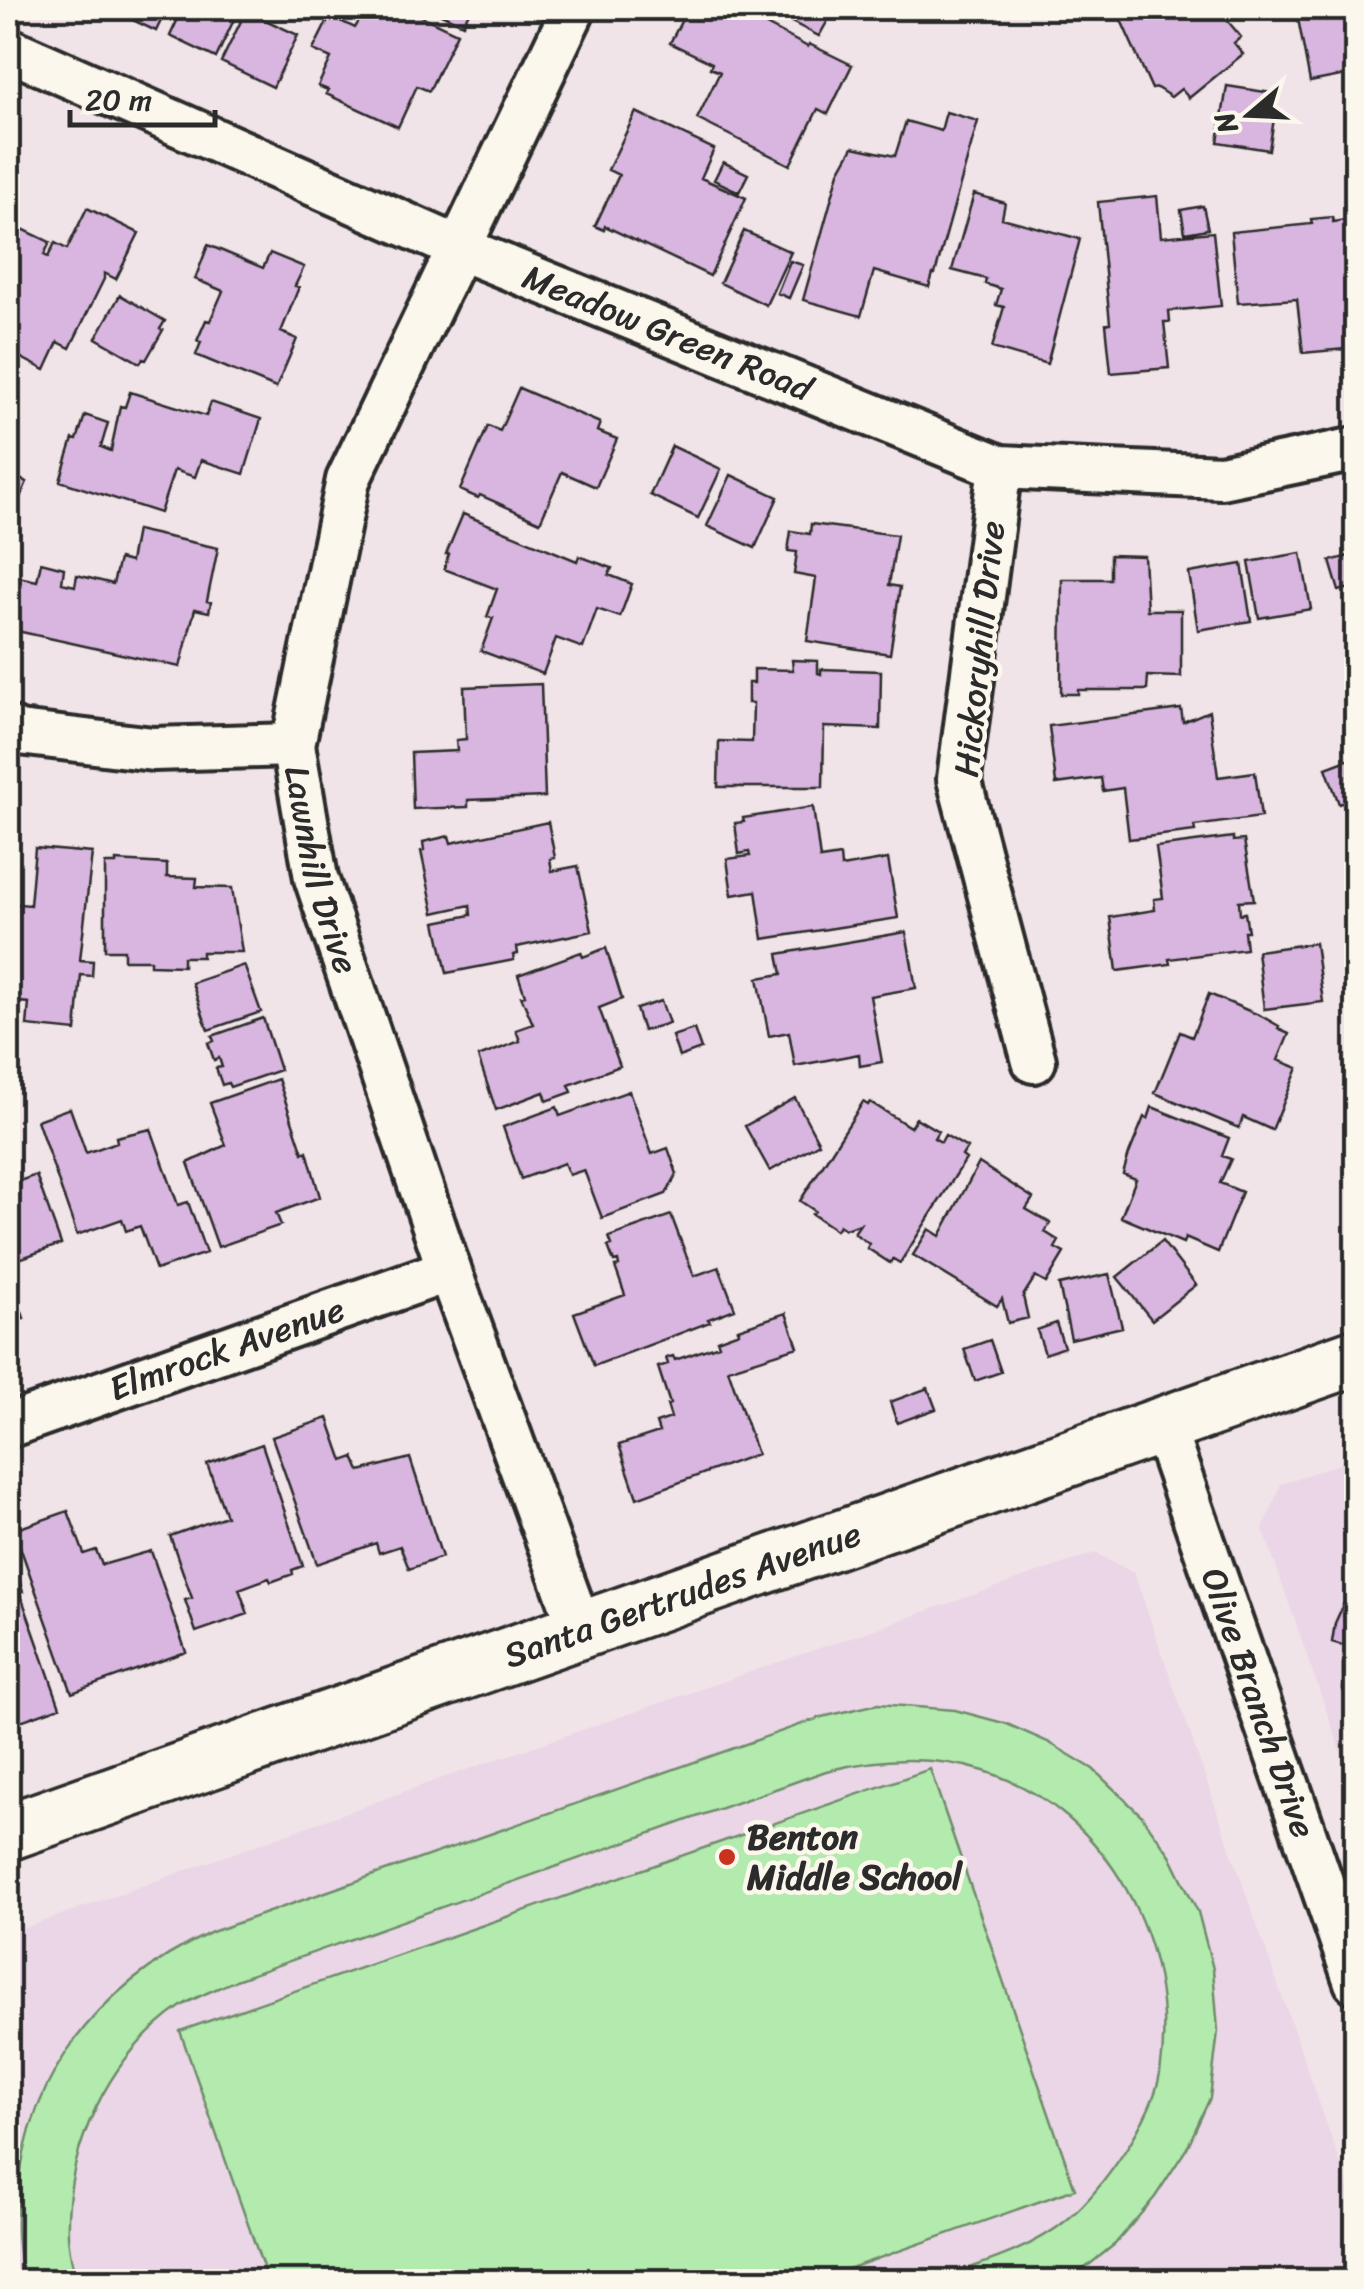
<svg xmlns="http://www.w3.org/2000/svg" width="1364" height="2289" viewBox="0 0 1364 2289" font-family="Sriracha,sans-serif">
  <style>
    .built { fill: #ead6e6 }
    .green { fill: #b3ebae; stroke: #6f8b6c; stroke-width: 2.5 }
    .building { fill: #d9b6e0; stroke: #2b2b2b; stroke-width: 2.5 }
    .lines { fill: none; stroke-linecap: round; stroke-linejoin: round }
    .minor-casing { stroke: #2b2b2b; stroke-width: 50 }
    .secondary-casing { stroke: #2b2b2b; stroke-width: 62 }
    .minor { stroke: #fbf7ec; stroke-width: 42 }
    .secondary { stroke: #fbf7ec; stroke-width: 55 }
    .poi-dot { fill: #c8321e; stroke: #fbf7ec; stroke-width: 4 }
    .labels { text-anchor: middle; stroke-width: 9; stroke-linejoin: round; paint-order: stroke }
    .street-label { font-size: 35px; fill: #2b2b2b; stroke: #fbf7ec }
    .poi-label { font-size: 35px; font-weight: bold; fill: #2b2b2b; stroke: #fbf7ec; text-anchor: start }
  </style>
  <rect width="100%" height="100%" fill="#f1e4e8"/>
  <filter id="ink" filterUnits="userSpaceOnUse"><feTurbulence type="fractalNoise" baseFrequency=".01" numOctaves="2"/><feDisplacementMap in="SourceGraphic" scale="20" xChannelSelector="R" yChannelSelector="G"/><feConvolveMatrix kernelMatrix="1 2 1 2 8 2 1 2 1" color-interpolation-filters="sRGB"/></filter>
  <g filter="url(#ink)">
    <path class="built" d="M1356,1458V1796L1263,1529L1281,1484Z
      M1095,1553L1134,1573L1356,2208V2281L8,2282V1934L434,1781Z"/>
    <path class="green" d="M878,1704L955,1710L1007,1724L1048,1742L1093,1769L1141,1815L1170,1855L1198,1912L1213,1969L1218,2031L1210,2098L1187,2148L1155,2197L1115,2244L1069,2281H931C977,2265 1030,2251 1068,2219C1103,2189 1153,2118 1160,2073C1180,1947 1109,1810 984,1771C932,1755 878,1758 826,1771L236,1980C218,1989 196,1996 180,2007C108,2057 65,2149 68,2236C69,2251 73,2267 76,2281H23C21,2264 17,2246 17,2228C15,2091 90,1988 212,1932L822,1717Z
      M930,1769L1075,2189L814,2281H268L180,2031Z"/>
    <path class="building" d="M93,8H167L156,31L116,12L114,17Z
      M183,8L239,9L216,58L170,36Z
      M367,8H404L457,33L429,91L417,86L398,127L326,94L328,90L318,86L331,58L313,50L330,16L355,28Z
      M428,8H471L463,24Z
      M688,8H734L808,47L809,44L852,65L828,114L818,109L790,165L697,119L720,72L710,68L712,63L670,43Z
      M764,8H835L819,36Z
      M1135,8H1231L1222,14L1241,37L1234,43L1243,54L1189,98L1181,89L1171,97L1157,88L1152,89L1121,20Z
      M1296,8H1356V73L1310,82Z
      M246,11L298,35L273,87L221,62Z
      M1227,86L1278,94L1269,150L1218,142Z
      M636,112L714,149L701,178L746,198L710,276L605,226L604,230L595,226L619,175L608,170Z
      M946,112L978,121L935,274H933L929,287L874,271L861,316L803,300L839,172L853,147L895,156L906,121L941,131Z
      M723,162L748,174L739,192L714,180Z
      M974,194L1005,203L1002,218L1080,239L1047,364L992,348L1004,307L996,305L1001,289L985,284L986,279L952,270Z
      M1157,196L1161,237L1213,232L1221,306L1169,311L1170,322H1164L1169,368L1111,373L1106,324L1110,323L1098,202Z
      M1203,206L1208,229L1185,233L1181,210Z
      M87,208L139,233L116,279L104,273V279L70,348L58,342L45,370L8,351V230L10,223L50,242L44,255L48,257L55,243L67,249Z
      M1332,217L1333,222L1345,220L1352,287L1356,286V348L1303,353L1297,299L1238,303L1231,232L1312,224L1311,219Z
      M744,231L791,252L766,305L720,283Z
      M208,245L263,268L270,253L304,267L295,286L299,287L281,332L297,339L276,388L196,355L201,342L197,341L206,320L210,321L223,291L195,279Z
      M790,261L803,265L789,298L777,293Z
      M120,295L165,321L160,329L163,330L146,360L143,359L140,363L96,338Z
      M519,388L600,423L597,431L617,439L596,487L562,472L540,522L480,495L478,498L460,490L488,426L500,431Z
      M130,392L206,416L211,402L261,419L244,474L201,460L195,477L174,470L160,513L60,481L73,439L77,440L85,415L108,423L101,447L111,451L120,406L125,407Z
      M672,446L721,469L698,518L650,495Z
      M8,469L11,471L9,475L27,482L8,524Z
      M731,475L778,497L755,548L707,526Z
      M463,514L577,561L579,556L612,568L609,575L632,584L620,617L597,609L583,648L556,638L543,674L481,651L493,618L487,617L497,589L444,569L449,554H446Z
      M811,524L897,535L889,585L900,587L890,654L807,641L816,578L794,574L797,552L788,551L791,531L810,534Z
      M136,530L218,548L207,601L211,602L209,612L195,609L180,667L8,629V607L14,576L37,581L41,562L64,568L62,583L75,586L77,575L113,584L119,559L130,562Z
      M1301,553L1311,609L1259,618L1249,562Z
      M1356,554V613L1350,588L1339,591L1330,561Z
      M1110,555L1144,556L1147,610H1181V677L1148,676L1147,690H1078V694H1061L1062,579H1110Z
      M1242,564L1251,621L1198,630L1189,573Z
      M792,660L818,661V673L821,674V669L881,671L880,729L824,727L823,787H718L719,741L752,742L753,703H748V683H754V669L793,670Z
      M541,684L545,797L468,800V807L413,809L411,753L457,751L456,740L466,739L464,687Z
      M1181,709L1183,722L1209,711L1218,777L1255,772L1261,817L1194,826L1195,831L1129,839L1123,788L1103,791L1101,778L1056,784L1049,726Z
      M1356,715V759L1348,736L1351,734L1346,719Z
      M1350,759L1351,762L1356,760V798L1339,804L1326,768Z
      M813,807L820,859L840,856L841,867L888,859L898,918L763,939L756,891L732,895L727,859L750,856L749,852L739,854L735,823L744,822L743,818Z
      M548,822L555,858L550,859L552,871L578,866L592,931L517,947L518,954L513,955L514,960L447,973L436,922L471,915L470,905L434,913L421,851L424,850L423,842L449,836L451,843Z
      M1233,837V841L1244,840L1254,900L1239,901L1240,914L1245,913L1248,931H1244L1246,949L1169,959L1170,964L1117,971L1110,917L1155,910L1154,899L1163,898L1156,847Z
      M35,848L92,853L80,960L93,961L92,976L81,975L76,1031L27,1026L29,1003L8,1001V903L30,905Z
      M116,861L167,864V877L197,878L196,887L232,888L242,952H202V957H183V966L150,965V960H124V950H105V864H116Z
      M906,932L916,988L870,996L882,1062L860,1066L859,1054L795,1066L789,1032L769,1036L758,978L782,974L778,954Z
      M1315,943L1323,1002L1264,1009L1257,951Z
      M606,948L622,999L599,1008L620,1066L569,1085L572,1092L547,1101L544,1092L496,1110L478,1057L520,1041L516,1030L533,1024L521,996L525,995L518,975L581,952L583,957Z
      M244,965L261,1012L208,1030L192,983Z
      M1209,994L1261,1016L1279,1026L1278,1029L1289,1034L1278,1060L1298,1068L1272,1130L1243,1117L1239,1128L1155,1093L1180,1032L1192,1037Z
      M661,1001L669,1023L643,1031L636,1009Z
      M263,1018L280,1070L230,1087L228,1083L222,1085L216,1068L222,1067L219,1058L214,1060L208,1043L214,1041L212,1036Z
      M694,1029L701,1049L679,1057L672,1036Z
      M278,1079L303,1153L307,1151L320,1197L276,1213L281,1225L218,1247L188,1163L226,1145L210,1103Z
      M629,1091L652,1154L668,1148L677,1174L666,1194L602,1218L584,1170L569,1175L564,1163L521,1179L503,1127L557,1107L560,1116Z
      M795,1098L819,1143L770,1171L745,1126Z
      M863,1102L868,1105L870,1102L910,1127L916,1118L938,1131L934,1138L941,1142L945,1135L967,1148L962,1156L966,1159L900,1263L893,1259L890,1263L867,1248L869,1244L854,1233L860,1224L845,1229L839,1225L836,1230L812,1214L815,1211L800,1201Z
      M1152,1107L1229,1138L1222,1156L1231,1159L1220,1183L1242,1192L1218,1252L1185,1238L1183,1243L1121,1217L1136,1179L1123,1174L1129,1154L1144,1117L1148,1119Z
      M70,1108L86,1153L117,1142L116,1137L151,1129L178,1205L188,1202L206,1253L156,1270L140,1226L126,1231L122,1219L77,1235L37,1120Z
      M979,1163L1033,1198L1026,1209L1050,1223L1045,1232L1059,1241L1055,1248L1064,1253L1046,1283L1035,1277L1023,1296L1028,1318L1008,1323L1002,1299L997,1306L913,1255L929,1229L940,1236Z
      M36,1175L61,1244L8,1263V1185Z
      M671,1215L694,1276L719,1267L735,1309L708,1319L710,1322L594,1366L574,1313L625,1295L615,1267L619,1266L618,1261L614,1262L608,1246L612,1245L609,1237Z
      M1162,1241L1196,1285L1152,1320L1117,1277Z
      M8,1271L24,1318L8,1324Z
      M1109,1274L1122,1327L1071,1339L1059,1285Z
      M786,1313L798,1347L728,1369L757,1454L637,1498L619,1445L659,1432L656,1423L671,1418L667,1405L670,1404L658,1367L668,1364L666,1358L673,1356L675,1360L719,1345L717,1340L739,1332L738,1329Z
      M1056,1323L1064,1347L1045,1354L1037,1330Z
      M990,1340L1001,1372L975,1381L964,1349Z
      M928,1388L936,1409L897,1423L890,1402Z
      M328,1418L343,1461L354,1457L360,1471L410,1458L442,1557L409,1569L400,1546L379,1553L376,1543L317,1564L272,1437Z
      M262,1444L303,1566L292,1570L293,1574L271,1582L269,1578L239,1589L248,1614L196,1632L185,1600L192,1598L170,1536L226,1516L207,1464Z
      M68,1511L84,1554L96,1550L102,1565L151,1551L186,1652L72,1693L14,1530Z
      M8,1546L23,1592L20,1593L60,1707L15,1723L8,1702Z
      M1356,1598V1715L1343,1690V1664L1349,1647L1332,1642L1335,1623L1346,1599Z"/>
    <g class="lines">
      <g class="minor-casing">
        <g id="minor">
          <path id="s1" d="M574,8L348,480L293,745L316,878L449,1270L580,1628"/>
          <path id="s2" d="M8,49L459,248L1000,467L1221,477L1356,449"/>
          <path d="M1000,467L959,779L1034,1061"/>
          <path d="M8,728L19,733L153,749L293,745"/>
          <path id="s3" d="M8,1426L449,1270"/>
          <path id="s4" d="M1163,1427L1356,1982"/>
        </g>
      </g>
      <g class="secondary-casing">
        <g id="secondary">
          <path id="s5" d="M8,1832L1356,1357"/>
        </g>
      </g>
      <use href="#minor" class="minor"/>
      <use href="#secondary" class="secondary"/>
    </g>
  </g>
  <circle class="poi-dot" cx="727" cy="1857" r="10"/>
  <g class="labels">
    <g class="street-label">
      <text dy="12" stroke="none"><textPath href="#s2" startOffset="718">Meadow Green Road</textPath></text>
      <text transform="translate(979 649) rotate(-84)" y="12">Hickoryhill Drive</text>
      <text dy="12" stroke="none"><textPath href="#s1" startOffset="922">Lawnhill Drive</textPath></text>
      <text dy="12" stroke="none"><textPath href="#s3" startOffset="232">Elmrock Avenue</textPath></text>
      <text dy="12" stroke="none"><textPath href="#s5" startOffset="715">Santa Gertrudes Avenue</textPath></text>
      <text dy="12" stroke="none"><textPath href="#s4" startOffset="292">Olive Branch Drive</textPath></text>
    </g>
    <g class="poi-label">
      <text x="747" y="1849">Benton<tspan x="747" dy="40">Middle School</tspan></text>
    </g>
  </g>
  <rect width="1364" height="2289" fill="none" stroke="#fbf7ec" stroke-width="40"/>
  <rect x="20" y="20" width="1324" height="2249" fill="none" stroke="#2b2b2b" stroke-width="4" filter="url(#ink)"/>
  <g transform="translate(1249 115) rotate(251)" stroke="#fbf7ec" stroke-width="8" paint-order="stroke">
  <path d="M0-8L18 38L0 25L-18 38Z" fill="#2b2b2b"/>
  <text y="-15" font-size="28" font-weight="bold" text-anchor="middle" fill="#2b2b2b">N</text>
  </g>
  <path d="M70 110v15h145v-15" fill="none" stroke="#2b2b2b" stroke-width="5"/>
  <text x="85" y="110" font-size="30" fill="#2b2b2b" stroke="#fbf7ec" stroke-width="8" paint-order="stroke">20 m</text>
</svg>
